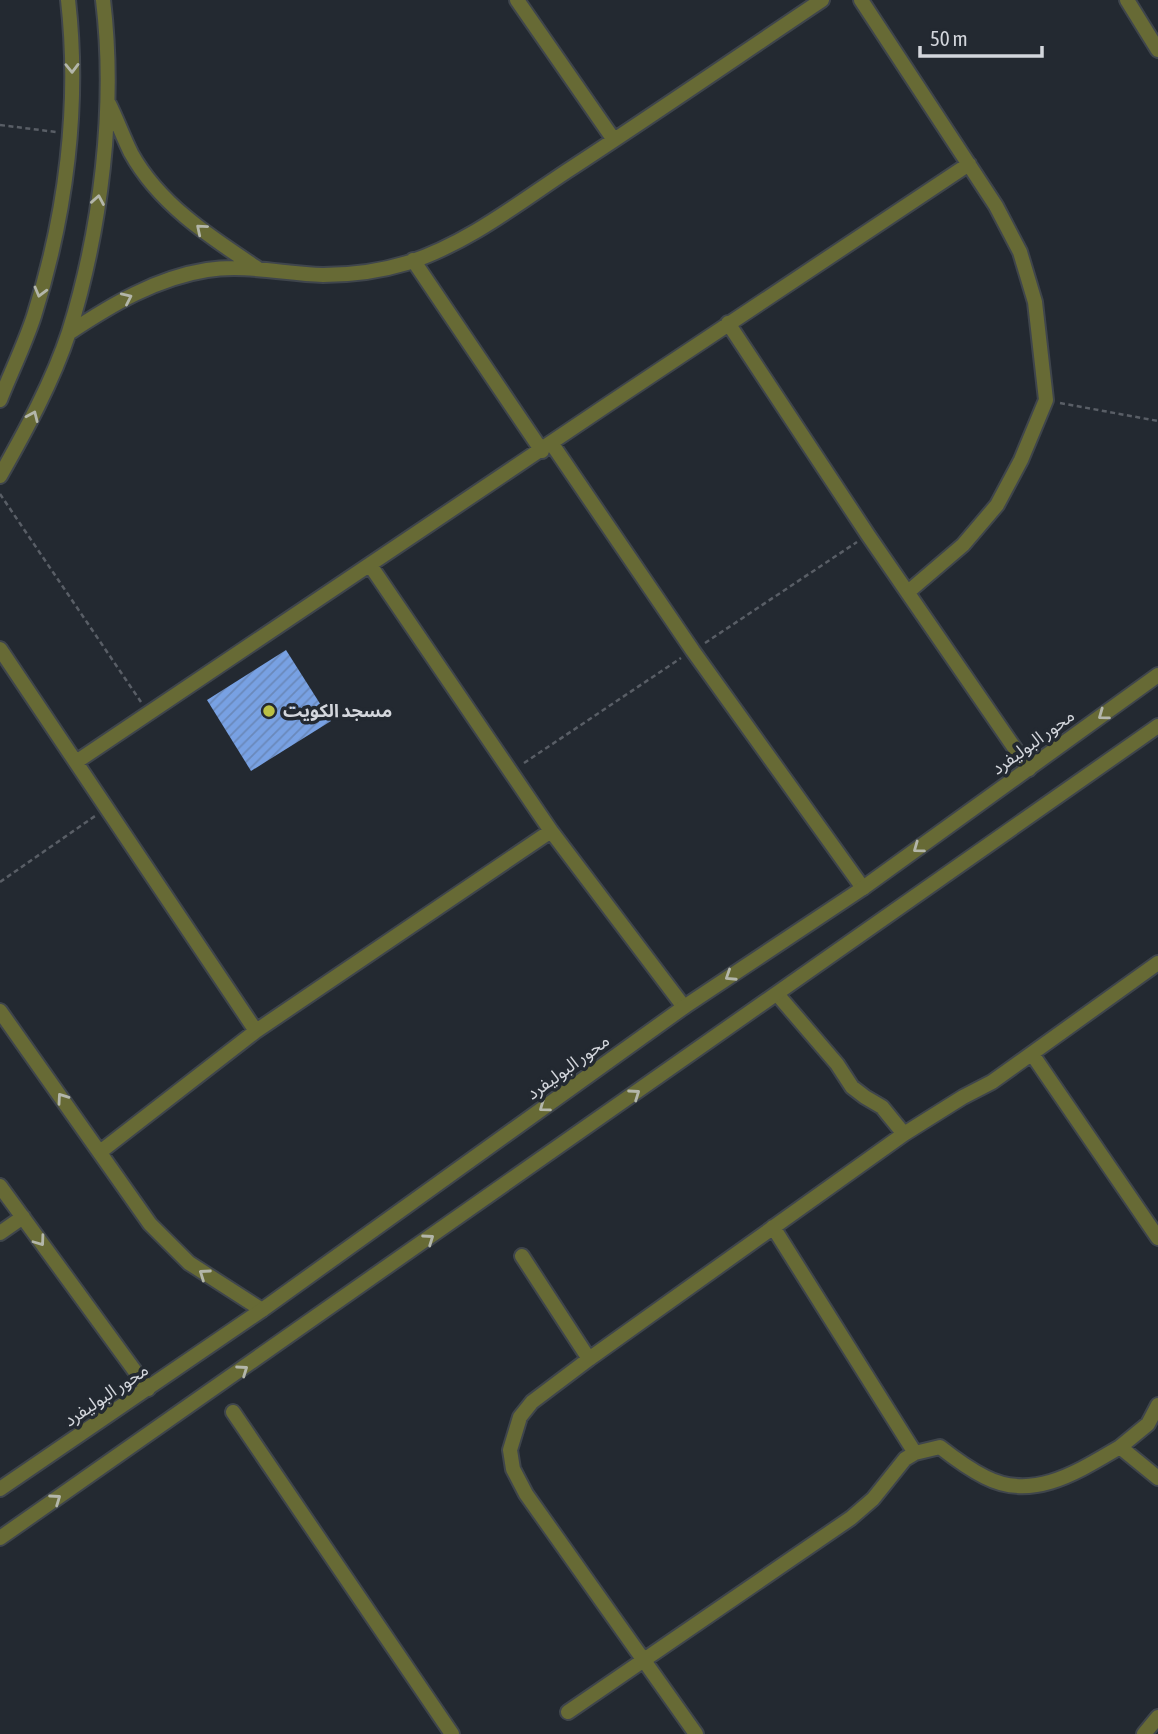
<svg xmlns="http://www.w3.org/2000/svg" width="1158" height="1734" viewBox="0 0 1158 1734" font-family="'Asap Condensed','Noto Sans Arabic',sans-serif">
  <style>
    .building { fill: url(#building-hatch) }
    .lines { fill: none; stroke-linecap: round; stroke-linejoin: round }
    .minor-casing { stroke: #3f454c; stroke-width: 18 }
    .tertiary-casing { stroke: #3f454c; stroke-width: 18 }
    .path { stroke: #595e66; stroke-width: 2.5; stroke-dasharray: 5 3.5; stroke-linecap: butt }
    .minor { stroke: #676a35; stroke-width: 14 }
    .tertiary { stroke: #676a35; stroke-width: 14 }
    .oneway { stroke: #b3b6aa }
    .poi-dot { fill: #bac045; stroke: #232931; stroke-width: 2.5 }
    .labels { text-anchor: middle; stroke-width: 7; stroke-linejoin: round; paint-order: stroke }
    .poi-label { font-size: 18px; font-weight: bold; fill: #d3d6dc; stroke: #232931; text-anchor: start }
    .street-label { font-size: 18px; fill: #d3d6dc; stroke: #232931 }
  </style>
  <defs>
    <pattern id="building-hatch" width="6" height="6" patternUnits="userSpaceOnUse" patternTransform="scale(1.75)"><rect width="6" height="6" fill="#78a1e3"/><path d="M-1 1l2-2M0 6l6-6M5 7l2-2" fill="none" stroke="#6a89bb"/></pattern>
  </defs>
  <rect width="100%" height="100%" fill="#232931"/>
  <path class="building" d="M286,650L331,721L251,771L207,700Z"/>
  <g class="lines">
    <g class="minor-casing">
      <path id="minor" d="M517,0L614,140
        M861,0L996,206L1020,252L1035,302L1046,400L1021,460L997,505L963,545L908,592
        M109,104C117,120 123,137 131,153C159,204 210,237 257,268
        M413,260L542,451
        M728,323L868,535L1029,769
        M69,333C111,305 156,278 207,270C246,264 285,274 323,275C350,275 381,271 407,263C466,244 516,205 567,171C653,115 737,57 822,0
        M0,400C11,372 25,344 34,316C66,215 80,105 68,0
        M552,444L693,651L863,888
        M0,476C25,432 53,381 69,332C101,230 116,106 103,0
        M370,565L551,831L684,1007
        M0,649L256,1031
        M76,762C373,563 670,361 969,164
        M777,994L837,1064L852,1087L865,1097L882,1107L904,1134
        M0,1011L150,1224L189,1263L262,1310
        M1032,1054L1158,1238
        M100,1152L256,1031L551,831
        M0,1186L148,1389
        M773,1227L915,1453
        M0,1233L23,1217
        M522,1256L589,1359
        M1158,1405L1148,1424L1120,1447L1158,1478
        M233,1412L452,1734
        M568,1712L851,1518L873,1499L905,1459L915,1453L940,1447C954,1458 969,1469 985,1477C1033,1502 1079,1471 1120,1447
        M696,1734L526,1494L513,1469L510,1450L520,1417L532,1402L589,1359L904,1134L963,1097L992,1082L1158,963
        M1144,1734L1158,1717"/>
    </g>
    <g class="tertiary-casing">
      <path id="tertiary" d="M1127,0L1158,50
        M0,1489L262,1310L684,1007L863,888L1158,675
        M0,1538L1158,726"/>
    </g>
    <path class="path" d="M0,125L56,132
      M1060,403L1158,421
      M0,494L141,702
      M705,643L857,542
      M524,763L681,658
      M0,882L95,816"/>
    <use href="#minor" class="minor"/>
    <use href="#tertiary" class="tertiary"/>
  </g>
  <defs><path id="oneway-chevron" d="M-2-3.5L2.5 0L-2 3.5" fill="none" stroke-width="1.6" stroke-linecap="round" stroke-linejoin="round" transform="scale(1.75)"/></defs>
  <g class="oneway">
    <use href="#oneway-chevron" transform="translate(72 68) rotate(89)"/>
    <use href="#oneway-chevron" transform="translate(98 200) rotate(-80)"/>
    <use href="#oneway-chevron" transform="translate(201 229) rotate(-140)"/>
    <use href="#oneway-chevron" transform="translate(40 292) rotate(105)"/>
    <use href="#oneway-chevron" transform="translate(127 298) rotate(-25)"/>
    <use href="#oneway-chevron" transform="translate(33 416) rotate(-66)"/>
    <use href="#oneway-chevron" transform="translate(1103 715) rotate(144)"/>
    <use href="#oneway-chevron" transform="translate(918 848) rotate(144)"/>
    <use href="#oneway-chevron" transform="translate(730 976) rotate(147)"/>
    <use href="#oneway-chevron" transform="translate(635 1094) rotate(-35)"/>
    <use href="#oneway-chevron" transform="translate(62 1098) rotate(-125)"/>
    <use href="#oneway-chevron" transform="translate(544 1107) rotate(144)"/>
    <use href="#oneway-chevron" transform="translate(429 1239) rotate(-35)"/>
    <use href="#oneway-chevron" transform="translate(40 1241) rotate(54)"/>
    <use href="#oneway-chevron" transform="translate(204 1274) rotate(-145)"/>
    <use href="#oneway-chevron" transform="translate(243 1370) rotate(-35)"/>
    <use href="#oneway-chevron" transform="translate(56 1499) rotate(-35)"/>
  </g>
  <circle class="poi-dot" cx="269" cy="711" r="7"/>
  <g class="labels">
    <g class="poi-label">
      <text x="283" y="717">مسجد الكويت</text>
    </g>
    <g class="street-label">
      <text transform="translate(1033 742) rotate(-36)" y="6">محور البوليفرد</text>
      <text transform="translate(568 1067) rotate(-36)" y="6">محور البوليفرد</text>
      <text transform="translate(106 1395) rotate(-34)" y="6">محور البوليفرد</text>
    </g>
  </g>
  <path d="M920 46v10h122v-10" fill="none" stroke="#d3d6dc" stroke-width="3.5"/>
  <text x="930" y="46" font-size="21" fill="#d3d6dc" stroke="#232931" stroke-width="5" paint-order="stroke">50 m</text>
</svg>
